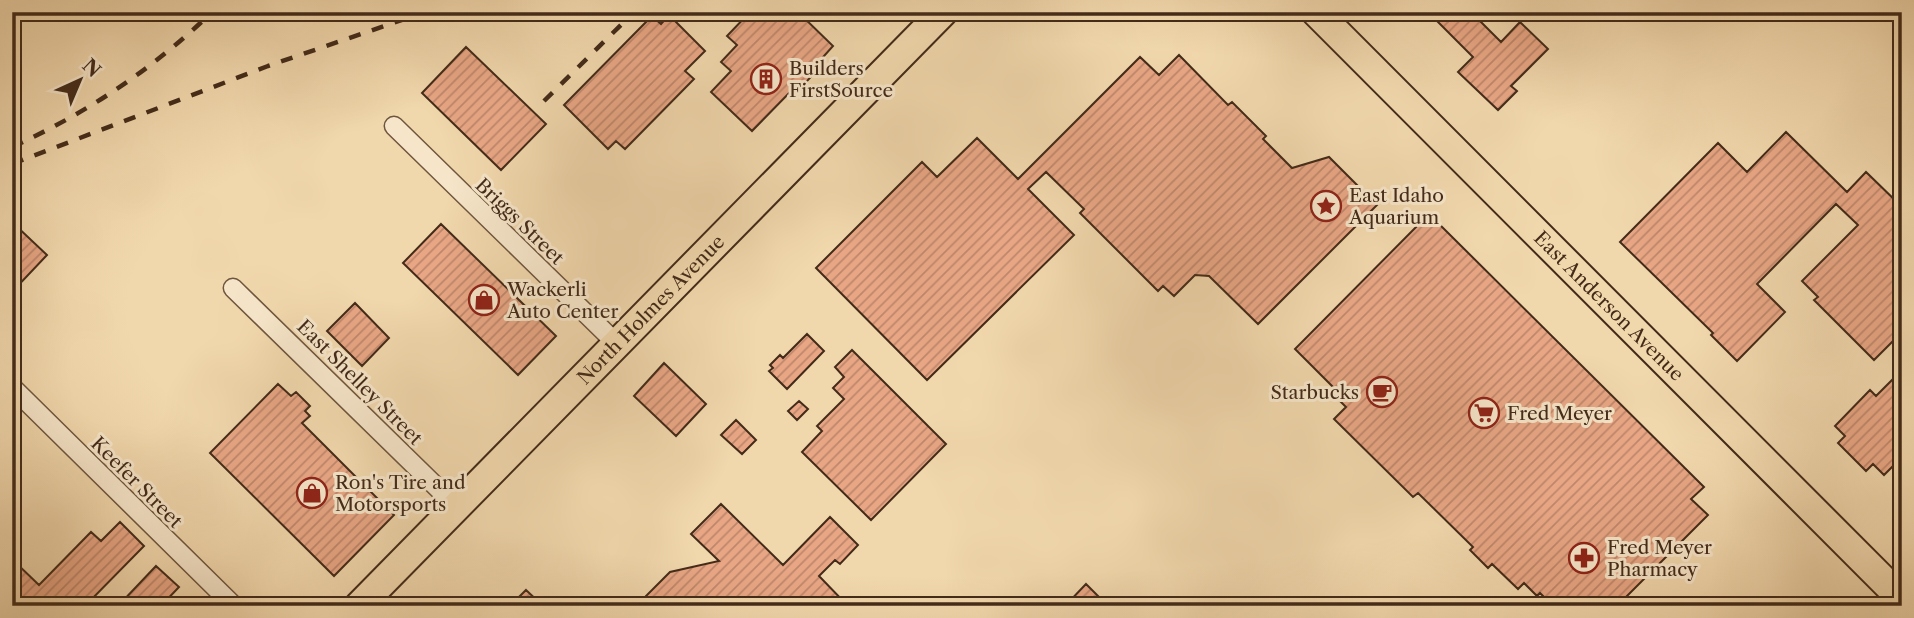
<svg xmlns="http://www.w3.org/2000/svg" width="1914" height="618" viewBox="0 0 1914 618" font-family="'Libre Caslon Text',serif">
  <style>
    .building { fill: url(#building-hatch); stroke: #432b19; stroke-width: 2 }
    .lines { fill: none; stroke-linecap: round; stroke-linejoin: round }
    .street-casing { stroke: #6e563e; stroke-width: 21 }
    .primary-casing { stroke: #432b19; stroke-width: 32 }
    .street { stroke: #f6e5c9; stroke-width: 18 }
    .primary { stroke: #f1d7ac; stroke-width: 28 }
    .rail { stroke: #432b19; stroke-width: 4.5; stroke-dasharray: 12 12; stroke-linecap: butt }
    .labels { text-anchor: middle; stroke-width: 6; stroke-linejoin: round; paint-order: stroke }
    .poi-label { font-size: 19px; fill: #432b19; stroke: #f6e5c9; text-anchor: start }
    .street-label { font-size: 19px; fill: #432b19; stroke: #f6e5c9 }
  </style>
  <defs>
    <pattern id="building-hatch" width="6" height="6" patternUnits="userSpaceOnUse" patternTransform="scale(1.75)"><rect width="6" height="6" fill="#e8a684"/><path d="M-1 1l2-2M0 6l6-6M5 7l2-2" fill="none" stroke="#be876b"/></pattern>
  </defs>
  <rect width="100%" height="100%" fill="#f1d7ac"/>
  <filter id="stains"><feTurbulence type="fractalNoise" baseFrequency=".00286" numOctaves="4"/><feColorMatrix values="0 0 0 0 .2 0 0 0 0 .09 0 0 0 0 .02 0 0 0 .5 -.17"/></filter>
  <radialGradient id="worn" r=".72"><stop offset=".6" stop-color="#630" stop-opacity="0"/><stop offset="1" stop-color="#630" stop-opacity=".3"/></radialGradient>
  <path class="building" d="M750,12H798L833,46L815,66L818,69L798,91L794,88L752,131L711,92L731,71L721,62L737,45L727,36Z
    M1446,12H1471L1501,42L1520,22L1548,49L1511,86L1517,91L1498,110L1458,72L1473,57L1437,21Z
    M669,15L705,51L685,71L694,79L625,149L616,141L608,149L564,105L652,16L661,24Z
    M466,47L546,124L501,170L422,93Z
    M1179,55L1228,105L1232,102L1266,136L1263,139L1292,168L1329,157L1377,205L1258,324L1209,276L1195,275L1174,296L1163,286L1158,291L1080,213L1084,209L1046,172L1028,189L1074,235L927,380L816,268L922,162L937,177L977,138L1018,179L1140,57L1159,75Z
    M1786,132L1847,192L1866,172L1902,207V332L1874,360L1814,300L1818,297L1802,281L1858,225L1836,204L1757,284L1785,312L1737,361L1711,335L1713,333L1620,242L1718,143L1747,172Z
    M1429,214L1704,487L1691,499L1708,515L1617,606H1553L1540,593L1537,596L1524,583L1518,589L1492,564L1488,568L1470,550L1473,547L1418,493L1413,497L1334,419L1346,407L1333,394L1337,391L1295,349Z
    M12,222L47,255L12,292Z
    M441,224L556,336L518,375L403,263Z
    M355,303L389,338L362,366L327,331Z
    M807,334L824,351L787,389L769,371L773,368L770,365L780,355L783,358Z
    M852,350L946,444L871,520L802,452L822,431L817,426L844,399L833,388L844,377L835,367Z
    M664,363L706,404L676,436L634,396Z
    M1902,370V457L1884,475L1873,464L1866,471L1838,443L1845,436L1835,426L1870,390L1876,396Z
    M278,384L291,396L296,392L310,406L305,411L310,416L302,423L394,515L334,576L210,453Z
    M799,401L808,409L797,420L788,411Z
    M736,420L756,440L742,454L721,435Z
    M721,504L783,565L830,517L858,545L840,564L835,560L819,576L848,606H649L646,596L670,572L719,561L691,534Z
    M120,522L144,546L85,606H12V559L39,585L91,532L101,541Z
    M156,566L179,587L161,606H118Z
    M1086,584L1108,606H1065Z
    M526,590L543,606H510Z"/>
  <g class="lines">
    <g class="street-casing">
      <path id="street" d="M394,126L618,345
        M233,288L457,507
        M12,387L234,606"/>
    </g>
    <g class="primary-casing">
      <g id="primary">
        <path id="s1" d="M1316,12L1902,599"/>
        <path id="s2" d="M359,606L943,12"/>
      </g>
    </g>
    <use href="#street" class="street"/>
    <use href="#primary" class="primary"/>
    <path class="rail" d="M544,101L634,12
      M12,147C87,113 153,69 212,12
      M12,164L268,66L425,12"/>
  </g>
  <defs>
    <g id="building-ring" transform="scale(1.575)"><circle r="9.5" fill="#f6e5c9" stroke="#8f2418" stroke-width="1.5"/><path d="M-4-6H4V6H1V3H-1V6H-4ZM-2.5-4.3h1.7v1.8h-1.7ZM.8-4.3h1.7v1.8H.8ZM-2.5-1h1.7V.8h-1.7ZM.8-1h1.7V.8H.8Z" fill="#8f2418"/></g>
    <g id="sight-ring" transform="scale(1.575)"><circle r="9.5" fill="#f6e5c9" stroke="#8f2418" stroke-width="1.5"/><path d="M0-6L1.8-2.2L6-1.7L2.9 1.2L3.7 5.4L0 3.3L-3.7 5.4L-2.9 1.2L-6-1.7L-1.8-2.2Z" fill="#8f2418"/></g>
    <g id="shop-ring" transform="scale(1.575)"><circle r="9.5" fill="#f6e5c9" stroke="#8f2418" stroke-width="1.5"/><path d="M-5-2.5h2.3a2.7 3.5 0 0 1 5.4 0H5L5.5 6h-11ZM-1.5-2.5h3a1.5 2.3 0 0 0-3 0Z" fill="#8f2418"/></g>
    <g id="cafe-ring" transform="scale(1.575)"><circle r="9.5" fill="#f6e5c9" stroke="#8f2418" stroke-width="1.5"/><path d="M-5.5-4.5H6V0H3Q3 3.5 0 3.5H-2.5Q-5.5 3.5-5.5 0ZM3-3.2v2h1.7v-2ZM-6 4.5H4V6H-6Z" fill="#8f2418"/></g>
    <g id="supermarket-ring" transform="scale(1.575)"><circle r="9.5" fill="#f6e5c9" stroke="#8f2418" stroke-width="1.5"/><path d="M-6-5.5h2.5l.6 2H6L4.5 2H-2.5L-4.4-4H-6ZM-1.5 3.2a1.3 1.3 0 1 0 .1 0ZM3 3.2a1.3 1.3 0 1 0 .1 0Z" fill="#8f2418"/></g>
    <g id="pharmacy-ring" transform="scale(1.575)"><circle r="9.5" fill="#f6e5c9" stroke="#8f2418" stroke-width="1.5"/><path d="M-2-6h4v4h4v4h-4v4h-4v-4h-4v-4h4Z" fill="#8f2418"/></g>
  </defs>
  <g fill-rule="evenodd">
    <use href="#building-ring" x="766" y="79"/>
    <use href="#sight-ring" x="1326" y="206"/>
    <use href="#shop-ring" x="484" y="300"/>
    <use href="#cafe-ring" x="1382" y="392"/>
    <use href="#supermarket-ring" x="1484" y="413"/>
    <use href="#shop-ring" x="312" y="493"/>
    <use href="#pharmacy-ring" x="1584" y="558"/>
  </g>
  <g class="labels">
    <g class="poi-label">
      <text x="789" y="75">Builders<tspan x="789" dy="22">FirstSource</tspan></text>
      <text x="1349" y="202">East Idaho<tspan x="1349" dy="22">Aquarium</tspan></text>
      <text x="507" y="296">Wackerli<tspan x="507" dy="22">Auto Center</tspan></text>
      <text x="1359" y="399" text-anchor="end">Starbucks</text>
      <text x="1507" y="420">Fred Meyer</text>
      <text x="335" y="489">Ron's Tire and<tspan x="335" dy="22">Motorsports</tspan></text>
      <text x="1607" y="554">Fred Meyer<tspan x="1607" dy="22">Pharmacy</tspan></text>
    </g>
    <g class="street-label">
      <text transform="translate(520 221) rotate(44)" y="7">Briggs Street</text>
      <text dy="7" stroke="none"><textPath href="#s1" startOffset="415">East Anderson Avenue</textPath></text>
      <text dy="7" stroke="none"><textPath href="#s2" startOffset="416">North Holmes Avenue</textPath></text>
      <text transform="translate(360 382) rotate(45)" y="7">East Shelley Street</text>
      <text transform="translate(137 482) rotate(45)" y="7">Keefer Street</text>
    </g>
  </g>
  <rect width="1914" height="618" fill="none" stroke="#f1d7ac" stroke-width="42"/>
  <rect x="14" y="14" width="1886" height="590" fill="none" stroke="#432b19" stroke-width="3.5"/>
  <rect x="21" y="21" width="1872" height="576" fill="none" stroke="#432b19" stroke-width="2"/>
  <g transform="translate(80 80) rotate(44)" stroke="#f6e5c9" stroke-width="5" paint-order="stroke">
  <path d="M0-5L12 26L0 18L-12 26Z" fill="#432b19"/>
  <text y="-10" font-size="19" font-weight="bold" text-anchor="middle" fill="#432b19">N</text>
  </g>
  <rect width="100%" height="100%" filter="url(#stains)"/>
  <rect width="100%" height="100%" fill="url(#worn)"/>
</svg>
